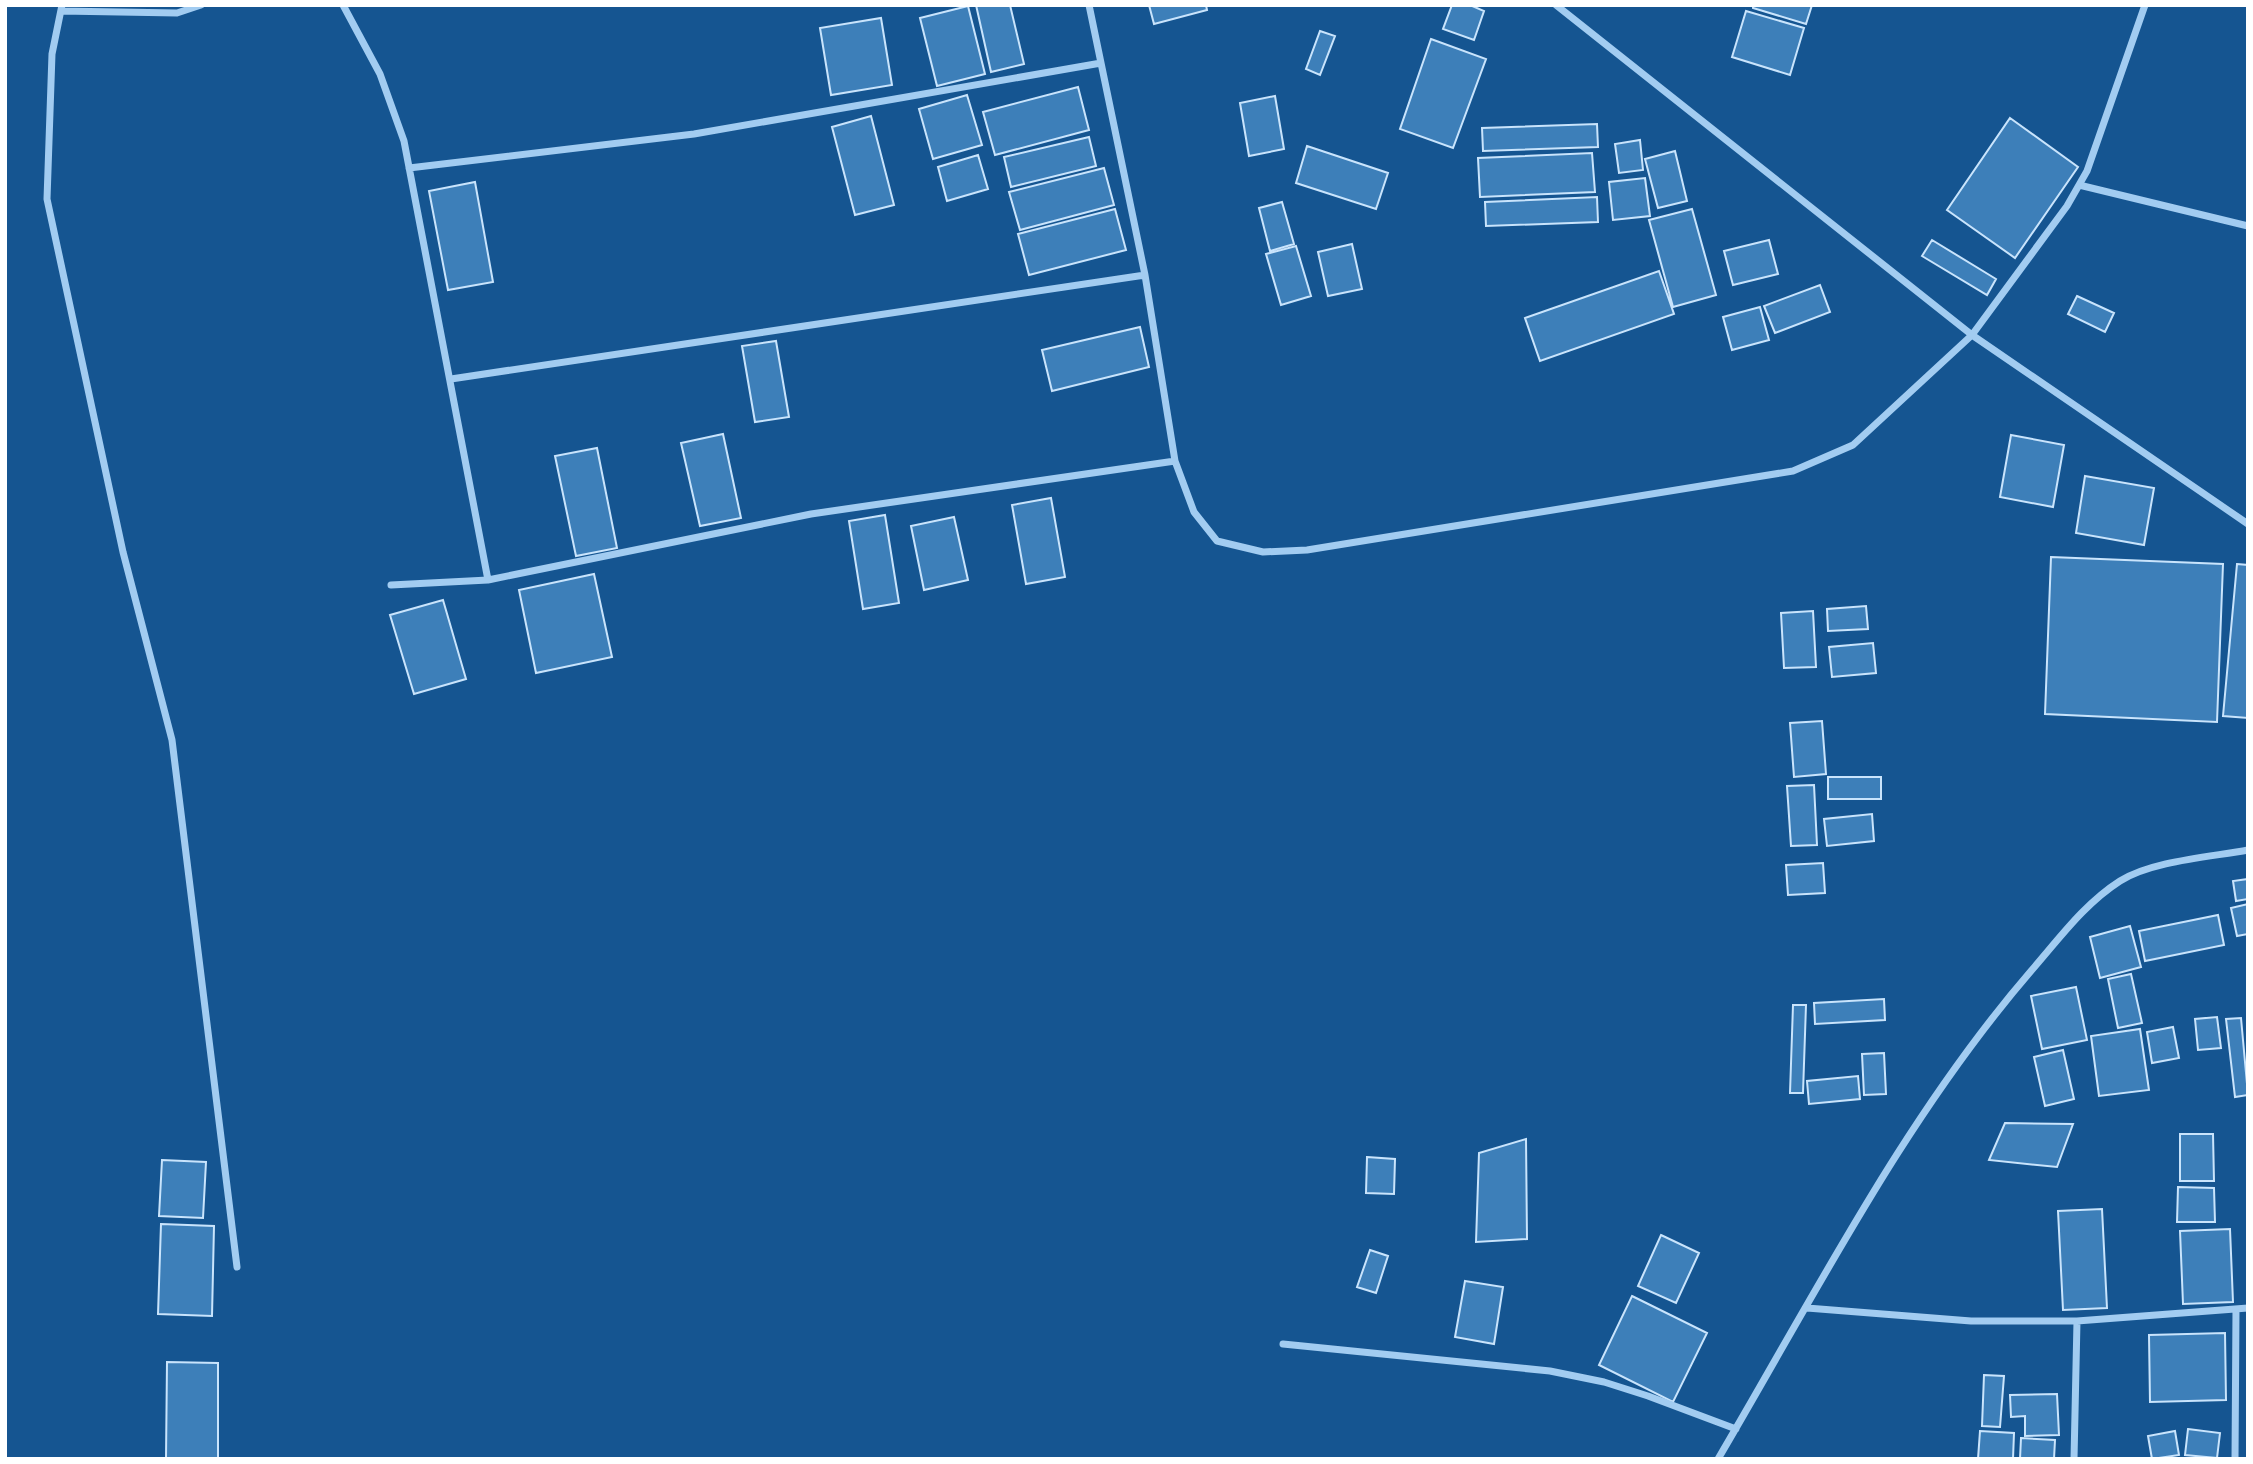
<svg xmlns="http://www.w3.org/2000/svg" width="2253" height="1464" viewBox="0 0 2253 1464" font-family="'Archivo Narrow',sans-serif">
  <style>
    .building { fill: #3d7fb9; stroke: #c9e4fc; stroke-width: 2 }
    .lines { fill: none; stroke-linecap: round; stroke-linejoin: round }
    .street { stroke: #a2ccf1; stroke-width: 7 }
  </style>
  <rect width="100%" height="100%" fill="#155591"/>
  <path class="building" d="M976,5H1010L1024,64L991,72Z
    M1149,5H1206L1207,10L1154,24Z
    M1452,5H1470L1484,11L1474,40L1443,29Z
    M1753,5H1812L1806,24L1753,8Z
    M968,6L985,74L937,86L920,18Z
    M1746,11L1804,28L1790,75L1732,57Z
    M881,18L892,85L831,95L820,28Z
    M1320,31L1335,36L1320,75L1306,69Z
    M1431,39L1486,59L1453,148L1400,129Z
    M1078,87L1089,130L995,155L983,112Z
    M967,95L982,145L933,159L919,109Z
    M1275,96L1284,149L1249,156L1240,103Z
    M871,116L894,205L855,215L832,127Z
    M2010,118L2078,167L2015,258L1947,210Z
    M1597,124L1598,147L1483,151L1482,128Z
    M1089,137L1096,166L1011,187L1004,157Z
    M1640,140L1643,170L1619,173L1615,144Z
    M1307,146L1388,173L1376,209L1296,183Z
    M1675,151L1687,201L1658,208L1645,159Z
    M1592,153L1595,192L1480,197L1478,158Z
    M978,155L988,189L947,201L938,167Z
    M1104,168L1114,205L1020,230L1009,192Z
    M1645,178L1650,216L1613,220L1609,182Z
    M475,182L493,282L448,290L429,191Z
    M1597,197L1598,222L1486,226L1485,202Z
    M1282,202L1294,244L1270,251L1259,208Z
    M1115,209L1126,250L1029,275L1018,234Z
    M1692,209L1716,295L1673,307L1649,220Z
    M1769,240L1778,274L1733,285L1724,251Z
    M1932,240L1996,279L1987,295L1922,256Z
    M1352,244L1362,289L1328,296L1318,252Z
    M1296,246L1311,296L1281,305L1266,254Z
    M1659,271L1674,314L1540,361L1525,318Z
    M1820,285L1830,312L1775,333L1764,306Z
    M2077,296L2114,313L2105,332L2068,314Z
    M1760,307L1769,340L1732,350L1723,317Z
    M1140,327L1149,367L1052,391L1042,350Z
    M776,341L789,417L755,422L742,346Z
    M723,434L741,518L700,526L681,443Z
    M2011,435L2064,445L2053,507L2000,497Z
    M597,448L617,548L576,556L555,456Z
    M2085,476L2154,488L2144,545L2076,533Z
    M1051,498L1065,577L1026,584L1012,505Z
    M885,515L899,603L863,609L849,521Z
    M954,517L968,580L924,590L911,526Z
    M2051,557L2223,564L2217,722L2045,714Z
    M2237,564L2248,565V718L2223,716Z
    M594,574L612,657L536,673L519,590Z
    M443,600L466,679L414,694L390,615Z
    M1866,606L1868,629L1828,631L1827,609Z
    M1813,611L1816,667L1784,668L1781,613Z
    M1873,643L1876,673L1832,677L1829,647Z
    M1822,721L1826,774L1794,777L1790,723Z
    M1828,777H1881V799H1828Z
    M1814,785L1817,845L1791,846L1787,786Z
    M1872,814L1874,841L1827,846L1824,819Z
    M1823,863L1825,893L1788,895L1786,865Z
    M2248,879V899L2236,901L2233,881Z
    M2248,904V934L2237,936L2231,908Z
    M2218,915L2224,945L2145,961L2139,931Z
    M2130,926L2141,967L2100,978L2090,937Z
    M2131,974L2142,1023L2118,1028L2108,979Z
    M2076,987L2087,1040L2042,1049L2031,996Z
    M1884,999L1885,1020L1815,1024L1814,1003Z
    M1793,1005H1806L1803,1093H1790Z
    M2217,1017L2221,1048L2198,1050L2195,1019Z
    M2241,1018L2248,1095L2235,1097L2226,1019Z
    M2173,1027L2179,1058L2152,1063L2147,1032Z
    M2140,1029L2149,1090L2099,1096L2091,1036Z
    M2063,1050L2074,1099L2045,1106L2034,1057Z
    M1884,1053L1886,1094L1864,1095L1862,1054Z
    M1858,1076L1860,1099L1809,1104L1807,1081Z
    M2005,1123L2073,1124L2057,1167L1989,1160Z
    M2180,1134H2213L2214,1181H2180Z
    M1526,1139L1527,1239L1476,1242L1479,1153Z
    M1367,1157L1395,1159L1394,1194L1366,1193Z
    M162,1160L206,1162L203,1218L159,1216Z
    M2178,1187L2214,1188L2215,1222H2177Z
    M2102,1209L2107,1308L2063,1310L2058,1211Z
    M161,1224L214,1226L212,1316L158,1314Z
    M2230,1229L2233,1302L2183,1304L2180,1231Z
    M1661,1235L1699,1253L1676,1303L1638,1286Z
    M1370,1250L1388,1256L1376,1293L1357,1287Z
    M1465,1281L1503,1287L1494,1344L1455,1337Z
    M1632,1296L1707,1333L1673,1402L1599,1365Z
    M2225,1333L2226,1400L2150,1402L2149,1335Z
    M167,1362L218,1363V1459H166Z
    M1984,1375L2004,1376L2000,1427L1982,1426Z
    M2057,1394L2059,1435L2025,1436V1416L2011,1417L2010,1395Z
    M2188,1429L2220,1433L2217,1458L2185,1455Z
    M1980,1431L2014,1433L2013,1459H1978Z
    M2175,1431L2179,1455L2152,1459L2148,1436Z
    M2021,1438L2055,1440L2054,1459H2020Z"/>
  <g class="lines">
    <path class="street" d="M62,5L52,54L47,199L123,552L172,740L237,1267
      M343,5L380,74L404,141L488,580
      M1089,5L1145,275L1175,461L1194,512L1217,541L1263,552L1307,550L1793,471L1853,445L1972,335L2067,206L2087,171L2145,5
      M1556,5L1972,335L2248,524
      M61,11L177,13L201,5
      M409,168L694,134L1101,63
      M2079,185L2248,226
      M451,379L1145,275
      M391,585L488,580L811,514L1175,461
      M1807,1308L1971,1321H2077L2248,1308
      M1283,1344L1550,1371L1604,1382L1648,1396L1736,1429
      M1718,1459C1816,1293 1905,1117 2031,971C2059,939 2084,904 2120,881C2152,861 2210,857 2248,850
      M2074,1459L2077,1321
      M2235,1459L2236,1309"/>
  </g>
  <rect width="2253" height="1464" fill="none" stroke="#ffffff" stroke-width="14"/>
</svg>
